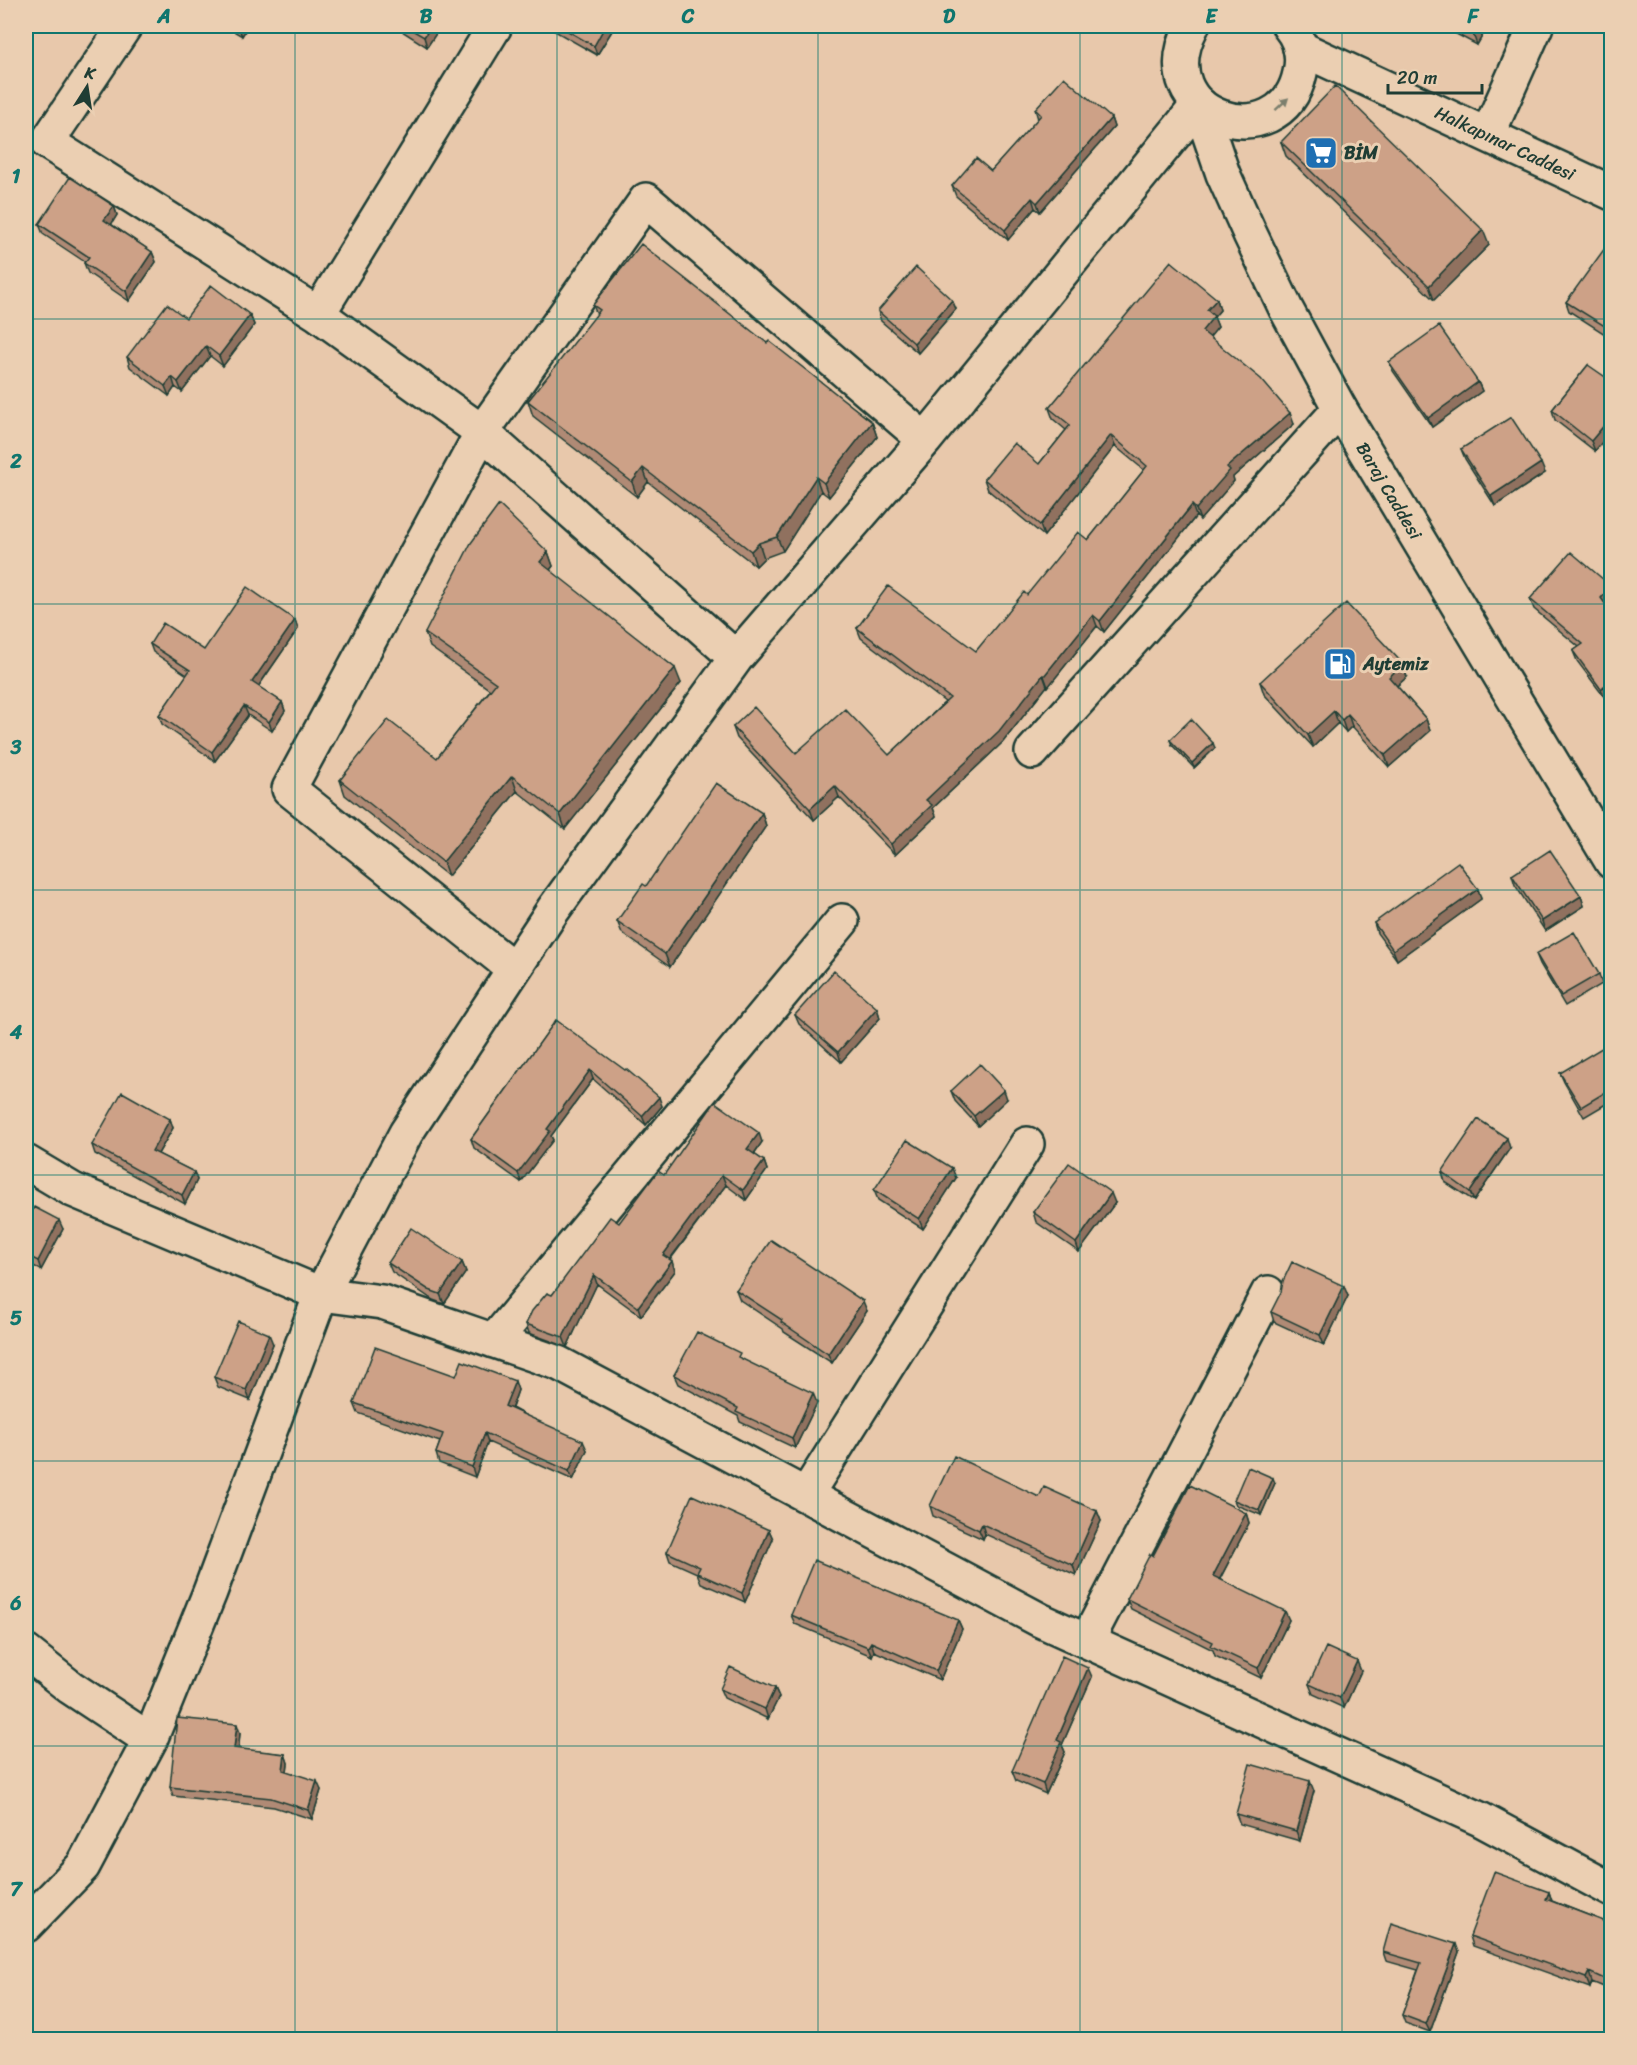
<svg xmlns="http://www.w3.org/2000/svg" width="1637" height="2065" viewBox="0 0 1637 2065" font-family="Sriracha,sans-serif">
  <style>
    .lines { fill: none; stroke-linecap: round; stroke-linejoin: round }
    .minor-casing { stroke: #1f3d34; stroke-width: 38 }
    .major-casing { stroke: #1f3d34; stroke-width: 38 }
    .minor { stroke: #ebcfb2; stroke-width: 33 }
    .major { stroke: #ebcfb2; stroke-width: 33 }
    .wall { fill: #b08a74; stroke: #1f3d34; stroke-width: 1.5 }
    .shaded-wall { fill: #90715e; stroke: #1f3d34; stroke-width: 1.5 }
    .building { fill: #cda187; stroke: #1f3d34; stroke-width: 1.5 }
    .oneway { fill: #7b7f6d }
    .grid { fill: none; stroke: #0f766e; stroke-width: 1.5; stroke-opacity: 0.55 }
    .labels { text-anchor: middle; stroke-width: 6; stroke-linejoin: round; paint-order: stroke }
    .street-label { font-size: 18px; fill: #1f3d34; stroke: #ebcfb2 }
    .poi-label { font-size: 18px; font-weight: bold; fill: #1f3d34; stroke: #ebcfb2; text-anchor: start }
    .neatline { fill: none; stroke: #0f766e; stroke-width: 2 }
    .grid-label { font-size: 20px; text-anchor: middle; font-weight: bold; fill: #0f766e }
  </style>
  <rect width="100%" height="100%" fill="#e8c8ab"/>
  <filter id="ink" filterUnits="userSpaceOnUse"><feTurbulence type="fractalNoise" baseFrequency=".0167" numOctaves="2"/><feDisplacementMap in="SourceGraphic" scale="12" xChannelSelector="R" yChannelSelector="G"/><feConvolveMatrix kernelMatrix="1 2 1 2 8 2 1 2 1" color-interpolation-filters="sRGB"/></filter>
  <g filter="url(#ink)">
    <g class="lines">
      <g class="minor-casing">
        <path id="minor" d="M125,26L47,142L318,314L482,432L736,658
          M1488,134L1536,26
          M318,314L495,26
          M1032,752L1340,409
          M514,969L289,789L482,432L646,200L925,440
          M26,1162L73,1190L321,1294L382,1302L558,1363L1040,1620L1480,1819L1612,1890
          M494,1341L842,921
          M806,1495L1027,1144
          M1087,1641L1268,1293
          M26,1652L70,1687L150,1740
          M26,1925L83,1866L150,1740L210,1592L321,1294L406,1133L553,910L736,658L925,440L1199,104"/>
      </g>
      <g class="major-casing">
        <g id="major">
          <path d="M1192,26C1143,119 1282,160 1300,73C1304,56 1300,39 1289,26"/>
          <path id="s1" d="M1300,48L1612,193"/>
          <path id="s2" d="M1199,104L1223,174L1250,234L1286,309L1340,409L1612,862"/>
        </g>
      </g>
      <use href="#minor" class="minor"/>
      <use href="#major" class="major"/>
    </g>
    <path class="wall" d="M225,26H248L242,36Z
      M394,26H441L427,47Z
      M546,26H615L597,55Z
      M1441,26H1488L1477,45Z
      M1035,109L1111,118L1114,127L1040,212L1035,208L1008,240L956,196L952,186L991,171L1038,119Z
      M1281,142L1489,245L1434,300L1286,156Z
      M114,206L117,215L111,224L152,252L156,262L129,301L88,273L84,263L85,262L43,234L39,224Z
      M1611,253V338L1569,311L1566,302Z
      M1217,299L1220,310L1214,317L1218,327L1209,337L1294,424L1233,477L1234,481L1200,520L1196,516L1104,632L1097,626L1048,687L1047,686L1003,742L933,808L936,816L895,855L839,797L814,820L737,738L733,727L796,753L889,755L945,702L861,638L857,628L976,651L1027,595L1088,540L1144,470L1115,446L1044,536L988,490L984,479L1039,464L1066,430L1053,419L1049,408Z
      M952,300L956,309L918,353L881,321L878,311Z
      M593,305L767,343L872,422L877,437L829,497L821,491L783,551L764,558L756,566L648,482L637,497L533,416L528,401L597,315Z
      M250,315L254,325L223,366L210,356L182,392L175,387L169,396L130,367L127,357L186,318Z
      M1389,362L1478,382L1482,391L1432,427L1393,371Z
      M1588,365L1595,451L1555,420L1552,410Z
      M1461,449L1545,473L1495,506L1465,459Z
      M548,552L553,566L550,570L681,683L565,829L517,791L448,876L345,795L340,780L437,758L490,690L430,647L425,633Z
      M1611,586V600L1607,606L1611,612V700L1608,696L1605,698L1577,661L1573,651L1579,647L1534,609L1530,599Z
      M295,620L298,629L258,687L282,702L285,711L272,731L248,715L215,761L162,724L159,715L187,675L153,652L150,644L204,650Z
      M1407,677L1397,686L1426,719L1430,731L1389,767L1352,726L1346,732L1338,723L1313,747L1264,694L1260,682Z
      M1170,740L1215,748L1194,768L1172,745Z
      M762,813L766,826L670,967L622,933L617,921L646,886Z
      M1512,875L1581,896L1584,906L1545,931L1515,885Z
      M1478,889L1481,899L1397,960L1377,933L1374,923Z
      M1536,954L1599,974L1602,984L1565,1006L1540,964Z
      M877,1008L880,1018L841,1062L799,1024L795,1015Z
      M556,1020L662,1106L646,1125L593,1079L551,1136L553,1140L521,1182L474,1148L471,1139Z
      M1611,1056V1101L1584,1117L1564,1082L1560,1073Z
      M951,1091L1007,1099L978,1126L955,1101Z
      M170,1119L173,1128L158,1154L194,1172L197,1180L185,1204L95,1154L92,1145Z
      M762,1142L754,1154L764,1161L767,1170L746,1200L726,1185L670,1260L675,1271L641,1316L597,1284L567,1347L529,1333L526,1324L552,1295L664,1175Z
      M1510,1148L1474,1201L1445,1182L1442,1172Z
      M956,1178L923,1229L878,1200L874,1190Z
      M1115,1203L1079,1252L1036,1222L1033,1212Z
      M26,1209L63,1229L41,1270L26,1262Z
      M462,1262L466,1272L444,1304L433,1300L392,1272L388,1263Z
      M736,1290L867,1311L832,1363L784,1332L783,1329L740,1300Z
      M1348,1296L1324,1345L1274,1322L1271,1312Z
      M273,1344L250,1400L218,1387L214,1377Z
      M742,1359L817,1403L795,1448L740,1422L738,1416L678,1384L674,1375Z
      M456,1376L518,1390L512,1408L587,1450L573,1480L488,1442L475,1477L439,1463L436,1453L440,1442L358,1413L354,1403Z
      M1275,1483L1261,1515L1236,1505L1234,1500Z
      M1039,1497L1097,1511L1101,1521L1076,1575L985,1534L983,1539L933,1516L930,1506Z
      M1246,1513L1249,1523L1220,1579L1289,1620L1261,1678L1215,1656L1213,1650L1131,1609L1127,1599L1153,1556Z
      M769,1530L773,1539L745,1602L701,1583L697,1573L670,1561L667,1552Z
      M791,1615L958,1620L962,1629L940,1680L874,1651L872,1656L795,1624Z
      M1361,1671L1344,1708L1313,1694L1309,1684Z
      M1092,1677L1062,1745L1065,1752L1046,1794L1016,1781L1012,1771Z
      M775,1688L779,1697L768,1719L724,1698L720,1689Z
      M240,1733L238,1749L285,1754L288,1763L287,1772L321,1790L312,1819L274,1807L173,1796L170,1787Z
      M1314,1791L1300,1841L1240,1824L1236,1814Z
      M1549,1892L1552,1901L1611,1924V1990L1592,1982L1590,1988L1473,1946L1470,1936Z
      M1383,1952H1459L1430,2032L1405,2023L1402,2015L1418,1970L1386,1961Z"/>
    <path class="shaded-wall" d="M238,26H248L242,36Z
      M431,26H441L427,47L424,37Z
      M605,26H615L597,55L594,46Z
      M1475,26H1488L1477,45L1472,31Z
      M1111,118L1114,127L1040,212L1037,203Z
      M1032,198L1035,208L1008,240L1005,230Z
      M114,206L117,215L108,230L104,220Z
      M1483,230L1489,245L1434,300L1429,286Z
      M152,252L156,262L129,301L126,291Z
      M1217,299L1220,310L1214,317L1218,327L1206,342L1202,331L1207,310Z
      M952,300L956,309L918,353L914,343Z
      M250,315L254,325L223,366L219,356Z
      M206,346L210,356L182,392L178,382Z
      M172,377L175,387L169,396L165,386Z
      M1478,382L1482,391L1432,427L1428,418Z
      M1290,413L1294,424L1233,477L1234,481L1200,520L1196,509L1227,467Z
      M1611,417V431L1595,451L1591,441Z
      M872,422L877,437L829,497L824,483Z
      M1111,435L1115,446L1044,536L1040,525Z
      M1541,463L1545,473L1495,506L1491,496Z
      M643,468L648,482L637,497L632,482Z
      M816,477L821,491L783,551L777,537Z
      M1192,505L1196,516L1104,632L1100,621Z
      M759,543L764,558L756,566L751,551Z
      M548,552L553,566L545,576L540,562Z
      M1611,587V600L1605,608L1601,598Z
      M1093,615L1097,626L1048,687L1044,676Z
      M295,620L298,629L255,691L252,682Z
      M1403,664L1407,677L1393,689L1389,677Z
      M675,668L681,683L565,829L560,814Z
      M1043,675L1047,686L1003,742L933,808L936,816L895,855L891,844L926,800Z
      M1604,686L1608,696L1605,698L1601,689Z
      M282,702L285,711L272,731L269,722Z
      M244,706L248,715L215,761L212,752Z
      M1334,711L1338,723L1313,747L1308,735Z
      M1348,714L1352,726L1346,732L1342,720Z
      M1426,719L1430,731L1389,767L1385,755Z
      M1213,743L1215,748L1194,768L1192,763Z
      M512,776L517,791L448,876L443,862Z
      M835,786L839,797L814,820L810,809Z
      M762,813L766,826L670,967L665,954Z
      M1478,889L1481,899L1397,960L1393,950Z
      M1581,896L1584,906L1545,931L1542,921Z
      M877,1008L880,1018L841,1062L838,1052Z
      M590,1070L593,1079L551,1136L553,1140L521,1182L518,1173L547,1129Z
      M1004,1090L1007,1099L978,1126L974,1116Z
      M659,1097L662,1106L646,1125L642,1116Z
      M170,1119L173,1128L155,1159L152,1151Z
      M759,1133L762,1142L751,1158L747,1149Z
      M1507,1138L1510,1148L1474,1201L1470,1192Z
      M764,1161L767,1170L746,1200L743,1190Z
      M952,1168L956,1178L923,1229L919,1219Z
      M194,1172L197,1180L185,1204L182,1195Z
      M722,1175L726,1185L666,1264L663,1255Z
      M1111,1193L1115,1203L1079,1252L1076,1243Z
      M59,1220L63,1229L41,1270L38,1261Z
      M672,1261L675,1271L641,1316L638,1307Z
      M462,1262L466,1272L444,1304L440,1294Z
      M594,1275L597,1284L567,1347L563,1337Z
      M1344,1286L1348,1296L1324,1345L1320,1335Z
      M863,1301L867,1311L832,1363L828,1354Z
      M269,1334L273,1344L250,1400L246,1390Z
      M515,1381L518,1390L509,1415L505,1406Z
      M813,1393L817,1403L795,1448L792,1438Z
      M485,1433L488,1442L475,1477L472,1467Z
      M583,1441L587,1450L573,1480L569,1471Z
      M1273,1478L1275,1483L1261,1515L1259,1510Z
      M1097,1511L1101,1521L1076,1575L1073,1565Z
      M1246,1513L1249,1523L1216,1586L1213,1576Z
      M982,1524L985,1534L983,1539L979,1530Z
      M769,1530L773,1539L745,1602L742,1593Z
      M1285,1611L1289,1620L1261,1678L1258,1668Z
      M958,1620L962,1629L940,1680L936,1671Z
      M871,1642L874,1651L872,1656L868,1647Z
      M1357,1661L1361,1671L1344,1708L1340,1698Z
      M1088,1668L1092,1677L1062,1745L1065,1752L1046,1794L1043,1784L1057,1740Z
      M775,1688L779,1697L768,1719L765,1709Z
      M237,1724L240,1733L238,1757L234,1748Z
      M285,1754L288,1763L286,1779L283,1770Z
      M317,1781L321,1790L312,1819L308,1810Z
      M1310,1781L1314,1791L1300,1841L1296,1831Z
      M1549,1892L1552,1902L1546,1899Z
      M1456,1944L1459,1952L1430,2032L1426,2024Z
      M1589,1972L1592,1982L1590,1988L1586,1978Z"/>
    <path class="building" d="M405,26H431L424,37Z
      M559,26H605L594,46Z
      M1462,26H1475L1472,31Z
      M1064,77L1111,118L1037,203L1032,198L1005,230L952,186L976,158L991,171L1041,115L1035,109Z
      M1335,86L1483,230L1429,286L1281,142Z
      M70,177L114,206L104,220L152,252L126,291L84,263L89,257L39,224Z
      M641,244L767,343L769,341L872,422L824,483L816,477L777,537L759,543L751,551L643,468L632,482L528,401L600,310L593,305Z
      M1605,248L1611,253V330L1566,302Z
      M1171,261L1217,299L1207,310L1214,316L1202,331L1261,379L1290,413L1227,467L1230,470L1196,509L1192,505L1100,621L1093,615L1044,676L1043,675L999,731L926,800L932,805L891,844L835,786L810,809L733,727L754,707L796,753L845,709L889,755L950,698L857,628L888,586L976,651L1024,592L1027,595L1078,532L1088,540L1147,466L1111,435L1040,525L984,479L1014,443L1039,464L1070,425L1049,408Z
      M916,267L952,300L914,343L878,311Z
      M211,285L250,315L219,356L206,346L178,382L172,377L165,386L127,357L167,304L186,318Z
      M1439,326L1478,382L1428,418L1389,362Z
      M1588,365L1611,381V417L1591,441L1552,410Z
      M1511,417L1541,463L1491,496L1461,449Z
      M499,505L548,552L540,562L675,668L560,814L512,776L443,862L340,780L388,720L437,758L496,683L425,633L471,543Z
      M1571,552L1611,586L1601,598L1611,612V695L1604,686L1601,689L1573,651L1583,644L1530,599Z
      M247,587L295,620L252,682L282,702L269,722L244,706L212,752L159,715L190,670L150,644L163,623L204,650Z
      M1346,603L1403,664L1389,677L1426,719L1385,755L1348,714L1342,720L1334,711L1308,735L1260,682Z
      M1191,719L1213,743L1192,763L1170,740Z
      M716,783L762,813L665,954L617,921L643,884L646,886Z
      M1550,850L1581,896L1542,921L1512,875Z
      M1458,862L1478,889L1393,950L1374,923Z
      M1574,932L1599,974L1561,996L1536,954Z
      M834,971L877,1008L838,1052L795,1015Z
      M556,1020L625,1070L626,1069L659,1097L642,1116L590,1070L547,1129L550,1131L518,1173L471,1139Z
      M1605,1046L1611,1056V1089L1581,1107L1560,1073Z
      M980,1064L1004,1090L974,1116L951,1091Z
      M122,1092L170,1119L152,1151L194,1172L182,1195L92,1145Z
      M715,1102L759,1133L747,1149L764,1161L743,1190L722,1175L663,1255L672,1261L638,1307L594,1275L563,1337L526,1324L532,1311L547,1293L552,1295L610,1217L619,1223L658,1171L664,1175Z
      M1478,1119L1507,1138L1470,1192L1442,1172Z
      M907,1140L952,1168L919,1219L874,1190Z
      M1069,1163L1111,1193L1076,1243L1033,1212Z
      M34,1207L59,1220L38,1261L26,1255V1209L31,1213Z
      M411,1228L462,1262L440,1294L429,1290L388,1263Z
      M771,1240L863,1301L828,1354L781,1322L782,1320L736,1290Z
      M1292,1262L1344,1286L1320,1335L1271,1312L1281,1292L1283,1281Z
      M238,1321L269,1334L246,1390L214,1377Z
      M697,1332L740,1353L738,1357L813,1393L792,1438L736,1412L738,1408L674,1375Z
      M375,1347L456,1376L462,1361L515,1381L505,1406L583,1441L569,1471L485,1433L472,1467L436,1453L443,1434L354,1403Z
      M954,1456L1039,1497L1044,1487L1097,1511L1073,1565L982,1524L979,1530L930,1506Z
      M1248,1467L1273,1478L1259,1510L1234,1500Z
      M1190,1485L1246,1513L1213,1576L1285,1611L1258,1668L1211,1646L1213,1642L1127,1599L1150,1554L1153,1556Z
      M692,1495L769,1530L742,1593L697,1573L700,1567L667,1552Z
      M814,1560L958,1620L936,1671L871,1642L868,1647L791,1615Z
      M1326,1647L1357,1661L1340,1698L1309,1684Z
      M1062,1656L1088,1668L1057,1740L1061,1742L1043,1784L1012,1771Z
      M730,1667L775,1688L765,1709L720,1689Z
      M177,1718L237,1724L234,1748L285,1754L283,1770L317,1781L308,1810L271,1798L170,1787Z
      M1250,1764L1310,1781L1296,1831L1236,1814Z
      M1494,1872L1549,1892L1546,1899L1611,1924V1982L1589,1972L1586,1978L1470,1936Z
      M1391,1923L1456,1944L1426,2024L1402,2015L1421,1963L1383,1952Z"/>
    <defs><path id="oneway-solid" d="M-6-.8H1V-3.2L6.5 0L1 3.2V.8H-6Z" transform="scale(1.5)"/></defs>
    <use class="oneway" href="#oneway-solid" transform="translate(1282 104) rotate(-43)"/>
  </g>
  <path class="grid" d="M295,26V2040M557,26V2040M818,26V2040M1080,26V2040M1342,26V2040M26,319H1612M26,604H1612M26,890H1612M26,1175H1612M26,1461H1612M26,1746H1612"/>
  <defs>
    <g id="supermarket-square" transform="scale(1.725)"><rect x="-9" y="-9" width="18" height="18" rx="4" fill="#1f6fb2" stroke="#ebcfb2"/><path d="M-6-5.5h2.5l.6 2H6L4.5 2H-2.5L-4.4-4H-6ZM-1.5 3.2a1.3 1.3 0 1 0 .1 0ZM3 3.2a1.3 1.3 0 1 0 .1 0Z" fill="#fff"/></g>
    <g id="fuel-square" transform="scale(1.725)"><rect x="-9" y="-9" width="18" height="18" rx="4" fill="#1f6fb2" stroke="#ebcfb2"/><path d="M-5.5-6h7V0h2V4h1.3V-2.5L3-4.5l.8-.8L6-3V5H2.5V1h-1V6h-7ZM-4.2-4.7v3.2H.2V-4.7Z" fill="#fff"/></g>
  </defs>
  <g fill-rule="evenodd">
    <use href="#supermarket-square" x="1321" y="153"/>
    <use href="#fuel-square" x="1340" y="664"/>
  </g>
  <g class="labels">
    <g class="street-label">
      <text dy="6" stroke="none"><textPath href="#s1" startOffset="226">Halkapınar Caddesi</textPath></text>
      <text dy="6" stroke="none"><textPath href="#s2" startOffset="432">Baraj Caddesi</textPath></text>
    </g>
    <g class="poi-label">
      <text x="1344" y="159">BİM</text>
      <text x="1363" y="670">Aytemiz</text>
    </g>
  </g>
  <rect width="1637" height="2065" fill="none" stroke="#ebcfb2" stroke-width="66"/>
  <g transform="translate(87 87) rotate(12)" stroke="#ebcfb2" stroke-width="4.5" paint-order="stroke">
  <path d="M0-4.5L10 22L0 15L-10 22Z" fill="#1f3d34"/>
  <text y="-9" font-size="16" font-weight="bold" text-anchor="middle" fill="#1f3d34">K</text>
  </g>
  <path d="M1388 84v9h94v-9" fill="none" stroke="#1f3d34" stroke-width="3"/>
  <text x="1397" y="84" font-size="18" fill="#1f3d34" stroke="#ebcfb2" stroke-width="4.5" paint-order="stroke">20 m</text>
  <rect x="33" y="33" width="1571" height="1999" class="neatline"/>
  <g class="grid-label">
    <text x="164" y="23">A</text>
    <text x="426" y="23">B</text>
    <text x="688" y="23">C</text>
    <text x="949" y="23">D</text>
    <text x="1211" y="23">E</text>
    <text x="1473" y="23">F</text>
    <text x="16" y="183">1</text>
    <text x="16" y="468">2</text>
    <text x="16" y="754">3</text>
    <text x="16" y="1039">4</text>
    <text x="16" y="1325">5</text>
    <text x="16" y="1610">6</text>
    <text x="16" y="1896">7</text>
  </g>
</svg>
